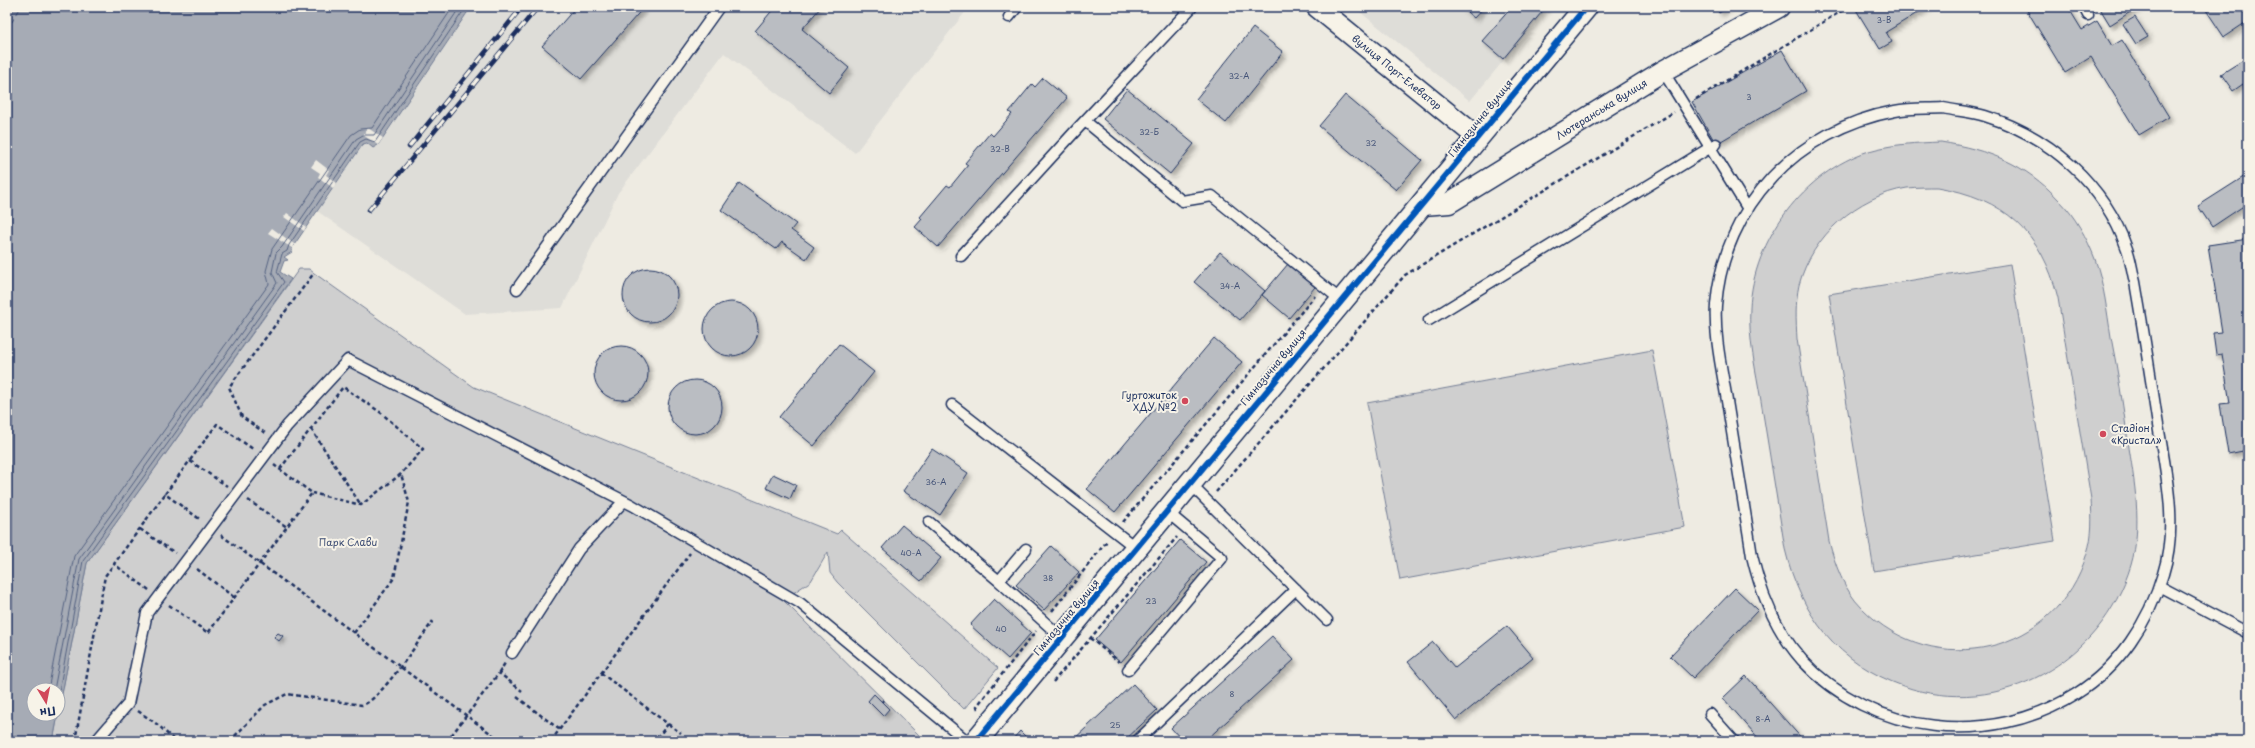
<svg xmlns="http://www.w3.org/2000/svg" width="2255" height="748" viewBox="0 0 2255 748" font-family="'Playpen Sans',sans-serif">
  <style>
    .built { fill: #deddd8 }
    .green { fill: #cfcfcf; stroke: #757f96; fill-rule: evenodd }
    .water { fill: #a6abb5; stroke: #6e7992; fill-rule: evenodd }
    .pier { fill: #eeebe2 }
    .lines { fill: none; stroke-linecap: round; stroke-linejoin: round }
    .shore { stroke: #536181; stroke-width: 1 }
    .ferry { stroke: #455478; stroke-width: 1; stroke-dasharray: 5 4; stroke-linecap: butt }
    .building { fill: #babdc2; stroke: #1b2f5e; filter: url(#shadow) }
    .lane-casing { stroke: #1b2f5e; stroke-width: 13 }
    .street-casing { stroke: #1b2f5e; stroke-width: 23 }
    .secondary-casing { stroke: #1b2f5e; stroke-width: 25 }
    .path { stroke: #1b2f5e; stroke-width: 2.5; stroke-dasharray: 4 3; stroke-linecap: butt }
    .lane { stroke: #f7f3e8; stroke-width: 10 }
    .street { stroke: #f7f3e8; stroke-width: 20 }
    .secondary { stroke: #f7f3e8; stroke-width: 22 }
    .rail-casing { stroke: #1b2f5e; stroke-width: 4.5 }
    .rail { stroke: #f7f3e8; stroke-width: 3; stroke-dasharray: 9; stroke-linecap: butt }
    .cycleway-casing { stroke: #f7f3e8; stroke-width: 8 }
    .cycleway { stroke: #0057b8; stroke-width: 6 }
    .poi-dot { fill: #d1495b; stroke: #f7f3e8; stroke-width: 1.5 }
    .labels { text-anchor: middle; stroke-width: 4; stroke-linejoin: round; paint-order: stroke }
    .number-label { font-size: 8px; fill: #435277 }
    .street-label { font-size: 10px; fill: #1b2f5e; stroke: #f7f3e8 }
    .poi-label { font-size: 10px; fill: #1b2f5e; stroke: #f7f3e8; text-anchor: end }
    .park-label { font-size: 10px; fill: #3f4f75; stroke: #f7f3e8 }
  </style>
  <defs>
    <filter id="shadow"><feDropShadow dx="3.5" dy="3.5" stdDeviation="2" flood-color="#0004"/></filter>
  </defs>
  <rect width="100%" height="100%" fill="#eeebe2"/>
  <filter id="ink" filterUnits="userSpaceOnUse"><feTurbulence type="fractalNoise" baseFrequency=".025" numOctaves="2"/><feDisplacementMap in="SourceGraphic" scale="8" xChannelSelector="R" yChannelSelector="G"/><feConvolveMatrix kernelMatrix="1 2 1 2 8 2 1 2 1" color-interpolation-filters="sRGB"/></filter>
  <g filter="url(#ink)">
    <path class="built" d="M471,7H969L855,153L724,53L618,193L562,308L465,314L317,211L363,144L378,145Z
      M1354,7H1548L1470,101Z"/>
    <path class="green" d="M1941,142C1988,150 2025,163 2059,200C2075,216 2087,238 2095,259C2104,284 2107,312 2111,337C2118,372 2123,406 2128,441C2134,481 2143,524 2131,565C2102,661 2000,720 1903,686C1838,663 1801,616 1785,549C1777,500 1769,450 1761,401C1756,370 1748,339 1750,308C1753,240 1804,172 1869,151C1893,144 1916,143 1941,142ZM1937,187C2004,198 2042,232 2058,298L2091,499C2092,517 2093,535 2087,553C2058,654 1934,682 1862,608C1844,590 1835,565 1829,541L1797,339C1796,321 1795,303 1799,285C1812,236 1857,196 1907,188C1917,187 1927,187 1937,187Z
      M2010,264L2055,541L1874,571L1829,294Z
      M299,269H309L314,273L474,387L837,534L841,530L998,668L964,709L837,582L830,573L828,552L811,581L783,600L925,741H53L87,563Z
      M1652,350L1685,527L1400,580L1367,403Z"/>
    <path class="water" d="M7,7H471L378,145L373,148L367,143L363,144L292,248V252L284,257L288,260L284,261L280,272L291,279L87,563L53,741H7ZM34,690H58V714H34Z"/>
    <path class="pier" d="M368,128L383,138L378,145L363,135Z
      M316,160L329,170L326,175L337,183L333,188L318,177L320,173L311,167Z
      M287,213L306,227L304,231L284,217Z
      M272,228L294,244L292,248L268,233Z"/>
    <g class="lines">
      <path class="shore" d="M48,690L74,556L269,284L266,271L272,249L351,135L360,129L372,128L453,7
        M54,690L79,559L277,283L272,272L276,253L282,247L356,139L363,135H374L460,7
        M58,697L83,561L284,282L277,272L282,254L287,251L289,245L360,142L366,139L375,142L466,7"/>
      <path class="ferry" d="M7,30L21,7"/>
    </g>
    <path class="building" d="M576,7H644L581,79L542,46Z
      M775,7H821L802,29L849,68L829,93L755,31Z
      M1461,7H1484L1474,18Z
      M1512,7H1546L1503,59L1482,41Z
      M1716,7H1729L1719,13Z
      M1857,7H1927L1886,32L1892,42L1880,49L1855,8Z
      M2025,7H2068L2082,30L2097,21L2112,46L2122,40L2169,117L2139,135L2091,57L2065,73Z
      M2099,7H2138L2110,25Z
      M2204,7H2248V21L2224,37Z
      M2135,17L2148,37L2136,44L2123,24Z
      M1253,28L1283,52L1226,123L1196,99Z
      M1782,50L1806,91L1716,144L1692,102Z
      M2248,57V92L2243,84L2233,91L2221,74Z
      M1043,78L1067,98L938,247L915,227L922,219L920,217L947,185L950,187L968,165L965,163L990,133L993,136L1012,114L1009,112L1032,84L1035,87Z
      M1127,89L1194,144L1170,174L1103,119Z
      M1345,95L1422,160L1396,190L1319,126Z
      M2245,176L2248,180V203L2212,227L2198,206Z
      M739,183L796,224L791,230L814,247L806,259L782,242L776,249L721,210Z
      M2248,239V450L2228,454L2220,404L2230,403L2222,354L2216,355L2213,333L2222,332L2208,245Z
      M1220,252L1265,291L1240,320L1194,282Z
      M1288,264L1315,287L1289,318L1262,295Z
      M623 295a27 27 0 1 1 54 0a27 27 0 1 1-54 0Z
      M704 329a27 27 0 1 1 54 0a27 27 0 1 1-54 0Z
      M1214,338L1242,362L1115,512L1087,489Z
      M839,344L874,372L814,446L779,417Z
      M594 373a27 27 0 1 1 54 0a27 27 0 1 1-54 0Z
      M668 407a27 27 0 1 1 54 0a27 27 0 1 1-54 0Z
      M932,449L968,473L940,515L903,491Z
      M773,474L796,485L790,499L766,488Z
      M902,525L941,558L921,581L882,548Z
      M1180,540L1206,562L1121,662L1095,640Z
      M1051,546L1079,572L1044,610L1016,585Z
      M1735,588L1758,610L1693,678L1670,656Z
      M994,599L1031,633L1008,659L970,625Z
      M1507,626L1533,657L1456,720L1408,662L1433,642L1455,668Z
      M278,633L283,636L279,641L274,637Z
      M1272,636L1294,660L1205,741H1183L1171,728Z
      M1746,676L1804,741H1761L1723,698Z
      M1133,684L1157,710L1124,741H1072Z
      M874,694L889,709L883,716L868,701Z
      M1020,731L1030,741H1011Z"/>
    <g class="lines">
      <g class="lane-casing">
        <path id="lane" d="M2084,7L2088,15
          M1009,17L1017,7
          M1663,71L1748,209
          M1943,108C1957,111 1972,112 1985,116C2050,136 2105,185 2127,249C2131,260 2132,271 2135,282C2143,328 2150,373 2157,419C2165,469 2179,524 2163,574C2149,622 2119,667 2076,694C1990,748 1872,736 1802,660C1776,631 1761,594 1752,556C1744,504 1735,452 1727,401C1722,370 1714,336 1716,305C1724,205 1798,129 1895,111C1910,108 1927,109 1943,108Z
          M1085,121L1182,201L1212,196L1342,301
          M961,256L1079,127L1192,7
          M517,289L719,7
          M1429,320L1716,144
          M952,405L1136,548
          M1189,483L1327,620
          M929,522L999,581
          M1026,549L999,581L1062,638
          M2159,586L2248,633
          M512,653L579,549L624,501
          M1128,670L1222,558L1166,511
          M1710,714L1734,741
          M96,741L128,704L147,613L287,426L348,360L632,505L800,603L967,741
          M1137,741L1296,589"/>
      </g>
      <g class="street-casing">
        <g id="street">
          <path id="s1" d="M1317,7L1477,137"/>
          <path id="s2" d="M1423,205L1449,203L1663,71L1779,7"/>
        </g>
      </g>
      <g class="secondary-casing">
        <path id="secondary" d="M976,741L1586,7"/>
      </g>
      <path class="path" d="M1696,99L1848,7
        M311,429L361,505
        M265,433L242,417L229,387L314,273
        M190,461L227,486
        M280,469L343,387L380,412L423,449L401,474L361,505L312,493
        M1216,492L1405,275L1674,112
        M165,494L217,424L253,449
        M248,500L287,527
        M1123,522L1315,296
        M140,529L175,553
        M221,535L501,741
        M197,569L235,598
        M149,590L114,564L165,494L201,520
        M169,605L208,633L312,493L274,465
        M1052,611L1107,541
        M354,633L394,578L409,502L401,474
        M1090,638L1119,662
        M499,673L505,663
        M601,673L668,724L655,741
        M1053,682L1177,537
        M517,697L560,730
        M882,702L884,700
        M978,709L977,706L1036,631
        M138,711L158,725L175,741
        M668,724L681,733
        M75,741L105,576L114,564
        M230,741L265,705L287,694L362,705C380,701 420,639 433,621
        M447,741L499,673L522,691
        M551,741L690,553"/>
      <use href="#lane" class="lane"/>
      <use href="#street" class="street"/>
      <use href="#secondary" class="secondary"/>
      <g class="rail-casing">
        <path id="rail" d="M409,147L522,7
          M369,210L538,7"/>
      </g>
      <use href="#rail" class="rail"/>
      <g class="cycleway-casing">
        <path id="cycleway" d="M976,741L1586,7"/>
      </g>
      <use href="#cycleway" class="cycleway"/>
    </g>
  </g>
  <g class="poi-dot">
    <circle cx="1185" cy="401" r="4"/>
    <circle cx="2103" cy="434" r="4"/>
  </g>
  <g class="labels">
    <g class="number-label">
      <text x="1884" y="23">3-В</text>
      <text x="1239" y="79">32-А</text>
      <text x="1749" y="100">3</text>
      <text x="1149" y="135">32-Б</text>
      <text x="1371" y="146">32</text>
      <text x="1000" y="152">32-В</text>
      <text x="1230" y="289">34-А</text>
      <text x="936" y="485">36-А</text>
      <text x="911" y="556">40-А</text>
      <text x="1048" y="581">38</text>
      <text x="1151" y="604">23</text>
      <text x="1001" y="632">40</text>
      <text x="1232" y="697">8</text>
      <text x="1763" y="722">8-А</text>
      <text x="1115" y="728">25</text>
    </g>
    <g class="street-label">
      <text dy="4" stroke="none"><textPath href="#s1" startOffset="103">вулиця Порт-Елеватор</textPath></text>
      <text dy="4" stroke="none"><textPath href="#s2" startOffset="205">Лютеранська вулиця</textPath></text>
      <text transform="translate(1480 118) rotate(-51)" y="4">Гімназична вулиця</text>
      <text transform="translate(1273 367) rotate(-50)" y="4">Гімназична вулиця</text>
      <text transform="translate(1066 617) rotate(-50)" y="4">Гімназична вулиця</text>
    </g>
    <g class="poi-label">
      <text x="1177" y="399">Гуртожиток<tspan x="1177" dy="12">ХДУ №2</tspan></text>
      <text x="2111" y="432" text-anchor="start">Стадіон<tspan x="2111" dy="12">«Кристал»</tspan></text>
    </g>
    <g class="park-label">
      <text x="348" y="546">Парк Слави</text>
    </g>
  </g>
  <rect width="2255" height="748" fill="none" stroke="#f7f3e8" stroke-width="24"/>
  <rect x="12" y="12" width="2231" height="724" fill="none" stroke="#1b2f5e" stroke-width="1.5" filter="url(#ink)"/>
  <g transform="translate(46 702) rotate(170)"><circle r="19" fill="#f7f3e8" stroke="#9fa5b1"/>
  <path d="M0-3L7 15L0 10L-7 15Z" fill="#d1495b"/>
  <text y="-6" font-size="11" font-weight="bold" text-anchor="middle" fill="#1b2f5e">Пн</text>
  </g>
</svg>
